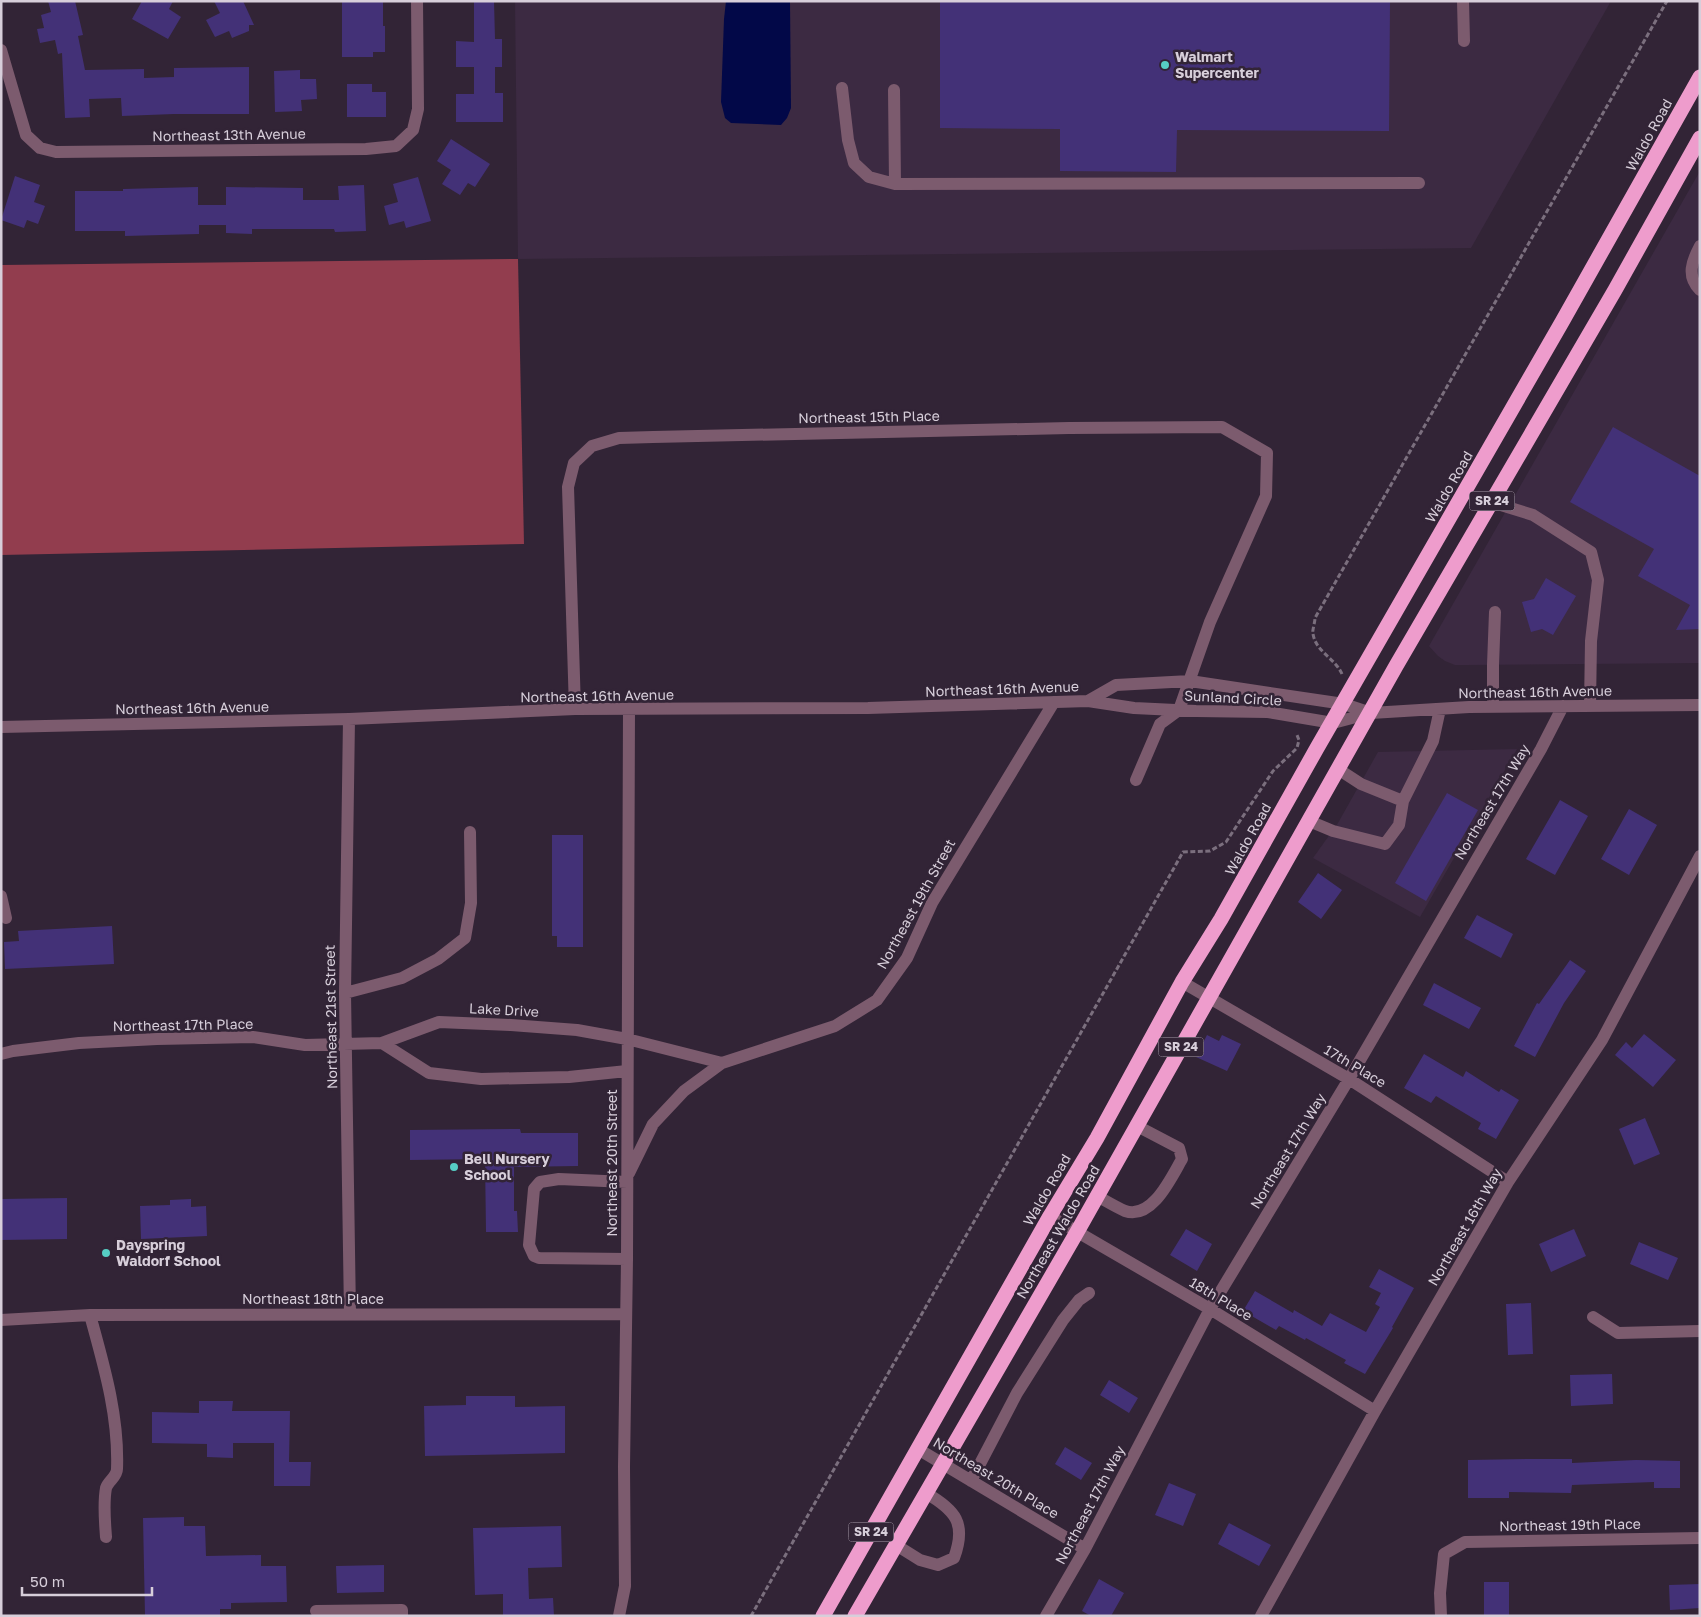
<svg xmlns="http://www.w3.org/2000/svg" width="1701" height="1617" viewBox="0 0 1701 1617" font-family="'Golos Text',sans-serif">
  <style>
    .built { fill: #3c2a42 }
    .forest { fill: #923d4e }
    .water { fill: #020848 }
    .building { fill: #433177 }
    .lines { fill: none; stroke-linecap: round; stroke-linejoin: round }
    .path { stroke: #7b6f7e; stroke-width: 3; stroke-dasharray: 5 2.5; stroke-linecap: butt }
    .minor { stroke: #7c5b6e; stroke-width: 12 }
    .highway { stroke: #ee9ccc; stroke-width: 15 }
    .poi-dot { fill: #56cec4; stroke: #322436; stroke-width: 2 }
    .labels { text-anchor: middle; stroke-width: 5; stroke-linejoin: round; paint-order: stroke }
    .shield { fill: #322436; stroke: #a69ba9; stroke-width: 1 }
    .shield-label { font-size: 12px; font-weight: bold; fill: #d7ceda }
    .poi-label { font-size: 14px; font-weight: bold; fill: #d7ceda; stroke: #322436; text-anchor: start }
    .street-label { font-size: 14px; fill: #d7ceda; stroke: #322436 }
  </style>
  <rect width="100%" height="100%" fill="#322436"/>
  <path class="built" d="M515,1H1611L1471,248L518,259Z
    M1700,171V663L1465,665H1455L1445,661L1438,656L1429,646Z
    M1517,749L1420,917L1313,858L1338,823L1378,752Z"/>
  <path class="forest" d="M518,259L524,544L1,555V265Z"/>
  <path class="water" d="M726,1H790L791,108L787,118L781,125L731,123L725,118L721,102L724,19Z"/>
  <path class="building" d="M48,1H75L83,35L78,36L85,70L144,69V78L174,77V68L249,67V114H174L122,116L121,98L89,99L90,117L65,118L62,53L58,54L55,40L40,43L37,29L44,28L41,15L51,12Z
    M142,1H173L169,9L181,17L168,39L132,19Z
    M214,1H243L254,25H249V31L232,38L229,31L215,37L206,20L220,13Z
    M342,1H383V26H385V52H373V57H342Z
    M474,1H494L495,39H502V67H495V93H503V122H456V94H474V67H456V41L474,42Z
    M940,1H1390L1389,131L1177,130L1176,172L1060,171V129L940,128Z
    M300,70V79H316L317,99L301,100L302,111L275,112L274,71Z
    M347,84H372V92H386V117H347Z
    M451,139L490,164L475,187L468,183L460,195L442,184L451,170L437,161Z
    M15,176L40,185L34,202L45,206L38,224L27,220L24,228L1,220Z
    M418,177L431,221L406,228L404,221L389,225L384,206L398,202L393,184Z
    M364,185L366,231L335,232L334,229H252V234L226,233V225H199V234L125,236V231H75V191H123V189L198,187V205H226V187L303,188V200H339L338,186Z
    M1613,427L1700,476V629L1676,630L1690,605L1638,576L1654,549L1570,502Z
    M1546,578L1576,596L1553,635L1542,629L1531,632L1522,602L1534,599Z
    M1447,793L1478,810L1426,901L1395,883Z
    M1560,800L1588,816L1555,875L1526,859Z
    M1629,809L1657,825L1629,875L1601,859Z
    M552,835H583V947H557V936H552Z
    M1318,873L1342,890L1321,919L1298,902Z
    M1477,915L1513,934L1501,958L1464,938Z
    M112,926L114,964L5,969L4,942L19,941L18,931Z
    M1570,960L1586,971L1564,1003L1535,1057L1514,1046L1537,1003L1539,1004Z
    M1434,983L1481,1008L1469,1029L1423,1005Z
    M1644,1034L1676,1060L1653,1087L1615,1055L1626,1042L1632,1048Z
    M1207,1035L1219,1041L1222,1035L1241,1044L1227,1071L1196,1057Z
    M1424,1054L1463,1077L1466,1071L1499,1092L1501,1089L1519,1100L1496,1139L1478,1129L1481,1123L1436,1096L1431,1103L1404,1088Z
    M1645,1118L1660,1154L1634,1165L1619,1129Z
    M520,1129L521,1133H578V1166L514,1167V1211H517L518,1232H486L485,1159L410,1160V1130Z
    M67,1198V1239L1,1240V1199Z
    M191,1199V1207L206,1206L207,1236L141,1239L140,1206L170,1205V1200Z
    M1186,1229L1212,1244L1197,1271L1170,1255Z
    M1574,1229L1586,1256L1551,1272L1539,1244Z
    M1639,1242L1678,1258L1668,1280L1630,1264Z
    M1379,1269L1414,1288L1392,1327L1393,1328L1365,1374L1344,1363L1346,1360L1306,1338L1305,1340L1279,1326L1276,1330L1243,1311L1255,1291L1293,1313L1294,1310L1322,1326L1330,1313L1366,1332L1380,1307L1375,1304L1381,1293L1369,1287Z
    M1531,1303L1533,1354L1508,1355L1506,1304Z
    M1612,1374L1613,1404L1571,1406L1570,1375Z
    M1109,1380L1138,1398L1129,1413L1100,1395Z
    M466,1396H515V1407L565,1406V1453L425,1456L424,1406L466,1405Z
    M199,1401H233L232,1411H290L289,1462H311L310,1486H274V1443H233V1458L207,1457V1444L152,1443V1412L199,1413Z
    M1065,1447L1092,1463L1081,1480L1055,1464Z
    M1526,1459H1572V1463L1636,1460L1680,1461V1488H1654V1482L1572,1485L1571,1493L1509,1492V1498H1468V1460Z
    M1169,1483L1196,1494L1183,1526L1155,1515Z
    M184,1517V1526H205L206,1556L261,1555V1566H286L287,1602L231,1603V1609H220V1616H145L143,1518Z
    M1229,1523L1271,1545L1259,1566L1218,1544Z
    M561,1526L562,1567L528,1568L529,1599L553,1598L554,1616H503V1594L475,1595L473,1528Z
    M384,1565V1592L337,1593L336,1566Z
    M1099,1579L1124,1593L1111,1616H1091L1082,1611Z
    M1484,1582H1509V1615H1484Z
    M1700,1584V1608L1670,1610L1669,1585Z"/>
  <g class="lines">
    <path class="path" d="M1342,674C1335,658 1316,652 1313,634C1312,630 1315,623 1315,618L1667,1
      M751,1616L1183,852L1210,851L1226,842L1273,771L1297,748L1299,740L1297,735"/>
    <path class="minor" d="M1463,1L1464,41
      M1,50L26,135L40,148L56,152L366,149L396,146L413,130L418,109L417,1
      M842,88L848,140L854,163L869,177L895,184L1419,183
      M894,90L895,184
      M1700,246C1692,261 1686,276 1700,290
      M1491,502L1533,515L1591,552L1598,580L1591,641L1590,706
      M1088,701L1134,708L1196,711L1268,712L1333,723L1371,713L1469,707L1700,705
      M1493,707V665L1495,612
      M575,709L568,487L574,463L592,446L619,438L653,437L1069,428L1222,427L1267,453L1266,496L1210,622L1179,710
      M349,719L345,993L350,1314
      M1,727L349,719L575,709L868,708L1088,701L1116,685L1190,681L1344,704L1371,713
      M1338,769L1361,784L1403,801L1433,741L1440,709
      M1136,780L1160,724L1179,710
      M1309,821L1333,831L1385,844L1399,825L1403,801
      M1,896L6,918
      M1182,982L1349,1079L1508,1182
      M345,993L402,978L438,959L465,938L471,903L470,832
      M382,1043L439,1022L511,1025L577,1030L627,1039L722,1063
      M1,1054L13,1051L79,1043L157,1039L253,1037L305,1045L382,1043L429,1073L481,1079L569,1077L627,1071
      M629,1173L653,1124L684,1091L722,1063L835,1026L877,1000L907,958L932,903L1054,702
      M1097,1196C1106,1201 1116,1207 1125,1211C1152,1220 1171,1178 1182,1159L1179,1148L1137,1126
      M1050,1216L1210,1309L1375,1411
      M627,1259L539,1258L534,1256L529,1245L534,1189L540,1182L559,1179L627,1182
      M90,1315C104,1366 119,1416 117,1469C117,1477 108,1481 106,1488C103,1504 105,1522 106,1537
      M1593,1317L1618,1333L1700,1331
      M1,1320L90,1315L625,1314
      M918,1449L1085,1549
      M971,1481L1017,1393L1063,1320L1079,1300L1089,1293
      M896,1545L920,1560L938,1565L954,1558C967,1523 955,1510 926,1493
      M316,1611L402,1610V1616
      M619,1616L625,1586L624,1467L627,1259L629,709
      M1046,1616L1085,1549L1210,1309L1349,1079L1541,749L1563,706
      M1261,1616L1375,1411L1508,1182L1602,1040L1700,856
      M1441,1616L1440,1593L1444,1554L1465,1542L1700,1538"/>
    <path class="highway" d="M823,1616L1050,1216L1097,1138L1182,982L1221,919L1317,748L1562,322L1700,77
      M855,1616L1077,1232L1396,666L1615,290L1700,138"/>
  </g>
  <g class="poi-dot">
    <circle cx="1165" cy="65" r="5"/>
    <circle cx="454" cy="1167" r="5"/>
    <circle cx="106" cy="1253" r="5"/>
  </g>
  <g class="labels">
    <g class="shield">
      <rect x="1469.5" y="491.5" width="45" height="19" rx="4"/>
      <rect x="1158.5" y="1037.5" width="45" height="19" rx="4"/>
      <rect x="848.5" y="1522.5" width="45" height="19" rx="4"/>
    </g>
    <g class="shield-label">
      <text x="1492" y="505">SR 24</text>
      <text x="1181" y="1051">SR 24</text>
      <text x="871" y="1536">SR 24</text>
    </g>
    <g class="poi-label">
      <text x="1175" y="62">Walmart<tspan x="1175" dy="16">Supercenter</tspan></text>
      <text x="464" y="1164">Bell Nursery<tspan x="464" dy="16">School</tspan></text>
      <text x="116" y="1250">Dayspring<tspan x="116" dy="16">Waldorf School</tspan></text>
    </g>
    <g class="street-label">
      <text transform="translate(229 135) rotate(-1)" y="5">Northeast 13th Avenue</text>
      <text transform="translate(1649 135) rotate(-61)" y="5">Waldo Road</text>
      <text transform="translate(869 417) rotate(-1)" y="5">Northeast 15th Place</text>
      <text transform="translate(1449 487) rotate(-60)" y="5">Waldo Road</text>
      <text transform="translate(1002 689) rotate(-2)" y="5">Northeast 16th Avenue</text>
      <text transform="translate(1535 692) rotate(-1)" y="5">Northeast 16th Avenue</text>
      <text transform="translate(597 696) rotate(-1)" y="5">Northeast 16th Avenue</text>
      <text transform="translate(1233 698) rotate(3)" y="5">Sunland Circle</text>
      <text transform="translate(192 708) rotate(-1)" y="5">Northeast 16th Avenue</text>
      <text transform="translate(1492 802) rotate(-59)" y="5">Northeast 17th Way</text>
      <text transform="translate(1248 839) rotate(-61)" y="5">Waldo Road</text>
      <text transform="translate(916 904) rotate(-61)" y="5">Northeast 19th Street</text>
      <text transform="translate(504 1010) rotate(3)" y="5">Lake Drive</text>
      <text transform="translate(331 1017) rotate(-91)" y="5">Northeast 21st Street</text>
      <text transform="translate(183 1025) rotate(-1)" y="5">Northeast 17th Place</text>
      <text transform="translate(1355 1066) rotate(31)" y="5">17th Place</text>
      <text transform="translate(1288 1151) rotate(-59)" y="5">Northeast 17th Way</text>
      <text transform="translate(612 1163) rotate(-90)" y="5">Northeast 20th Street</text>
      <text transform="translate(1047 1190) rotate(-60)" y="5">Waldo Road</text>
      <text transform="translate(1465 1227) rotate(-60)" y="5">Northeast 16th Way</text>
      <text transform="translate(1058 1232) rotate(-60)" y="5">Northeast Waldo Road</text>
      <text x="313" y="1304">Northeast 18th Place</text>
      <text transform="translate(1221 1299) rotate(31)" y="5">18th Place</text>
      <text transform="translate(996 1478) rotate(31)" y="5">Northeast 20th Place</text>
      <text transform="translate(1090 1505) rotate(-62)" y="5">Northeast 17th Way</text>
      <text transform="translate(1570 1525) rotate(-1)" y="5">Northeast 19th Place</text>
    </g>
  </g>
  <rect width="1701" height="1617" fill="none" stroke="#d7ceda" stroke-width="5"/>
  <path d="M22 1587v8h130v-8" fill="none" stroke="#d7ceda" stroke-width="2.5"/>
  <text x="30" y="1587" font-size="15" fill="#d7ceda" stroke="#322436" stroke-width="4" paint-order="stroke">50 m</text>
</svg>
